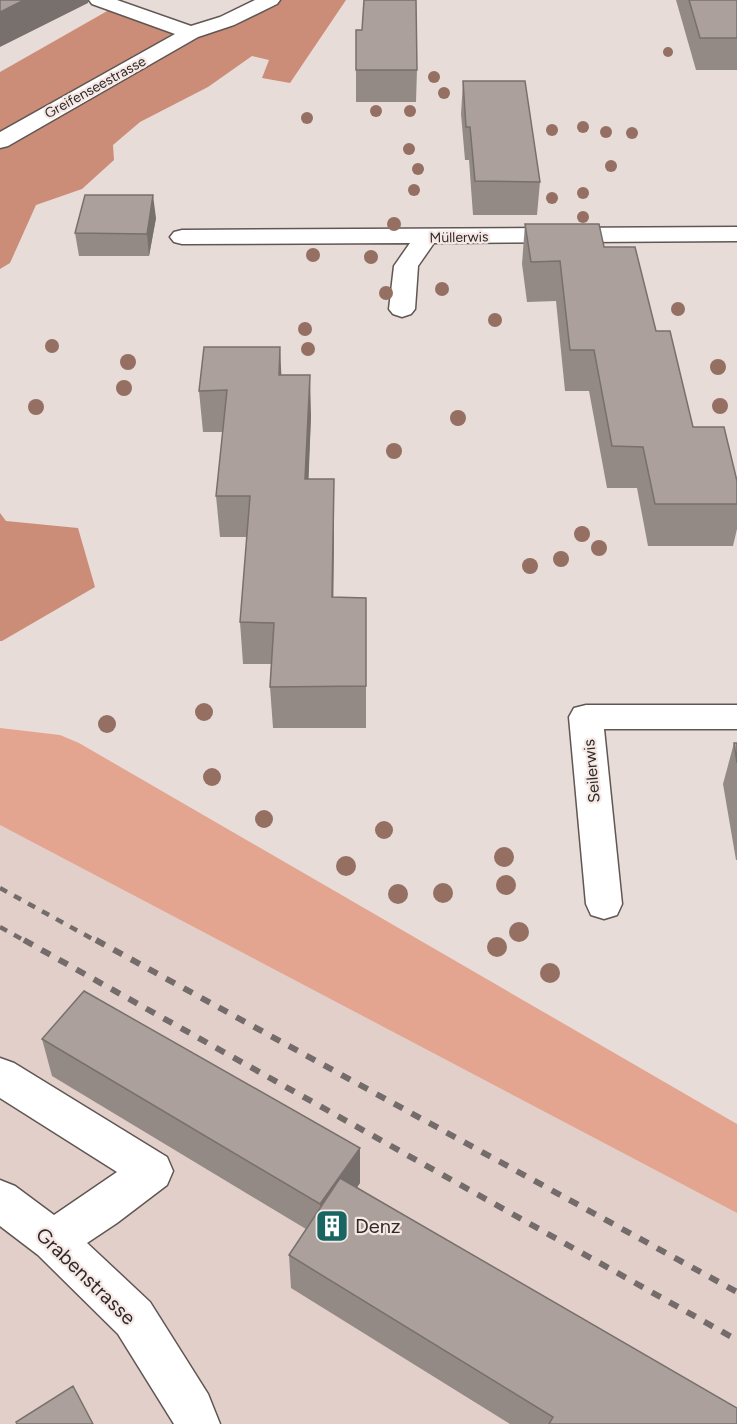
<svg xmlns="http://www.w3.org/2000/svg" width="737" height="1424" viewBox="0 0 737 1424" font-family="Figtree,sans-serif">
  <style>
    .built { fill: #e2cfc9 }
    .green { fill: #e3a590 }
    .forest { fill: #cb8d78 }
    .lines { fill: none; stroke-linecap: round; stroke-linejoin: round }
    .minor-casing { stroke: #605653; stroke-width: 3 }
    .minor { fill: #fff; fill-rule: evenodd }
    .rail-far1 { stroke: #746c6a; stroke-width: 4.5; stroke-dasharray: 8 8; stroke-linecap: butt }
    .rail { stroke: #746c6a; stroke-width: 6; stroke-dasharray: 10 10; stroke-linecap: butt }
    .tree { fill: #946f62 }
    .wall { fill: #938a86 }
    .shaded-wall { fill: #78706d }
    .building { fill: #aba09c; stroke: #78706d; stroke-width: 1.5 }
    .labels { text-anchor: middle; stroke-width: 4.5; stroke-linejoin: round; paint-order: stroke }
    .far-street-label { font-size: 14px; fill: #302b2a; stroke: #f6e9e5 }
    .street-label { font-size: 16px; fill: #302b2a; stroke: #f6e9e5 }
    .near-poi-label { font-size: 20px; fill: #302b2a; stroke: #f6e9e5; text-anchor: start }
    .near-street-label { font-size: 20px; fill: #302b2a; stroke: #f6e9e5 }
  </style>
  <rect width="100%" height="100%" fill="#e8dcd8"/>
  <path class="built" d="M0,825L737,1213V1424H0Z"/>
  <path class="green" d="M0,728L60,735L79,743L737,1124V1213L0,825Z"/>
  <path class="forest" d="M270,0H346L290,83L262,78L269,60L252,56L208,87L140,122L113,145L114,160L82,189L36,205L10,263L0,269V72L116,6L191,33Z
    M0,513L6,521L78,528L95,587L2,641H0Z"/>
  <g class="lines">
    <g class="minor-casing">
      <path id="minor" d="M89,0H117L191,26L220,17L255,0H280L277,4L234,25L198,37L8,146L0,148V132L175,34L92,4Z
        M737,227V241L434,243L418,266L415,309L411,314L402,317L393,314L389,309L394,266L410,243L182,244L174,242L170,237L174,232L182,230Z
        M586,705H737V729H604L622,904L617,915L604,919L591,915L586,904L569,717L574,708Z
        M0,1058L14,1063L167,1157L173,1171L167,1185L117,1223L87,1243L150,1302L208,1394L220,1424H174L118,1334L38,1255L0,1226V1180L15,1186L54,1215L117,1172L0,1098Z"/>
    </g>
    <use href="#minor" class="minor"/>
    <path class="rail-far1" d="M0,888L98,942
      M0,927L27,942"/>
    <path class="rail" d="M24,940L737,1340
      M96,940L737,1292"/>
  </g>
  <g class="tree">
    <circle cx="668" cy="52" r="5"/>
    <circle cx="434" cy="77" r="6"/>
    <circle cx="444" cy="93" r="6"/>
    <circle cx="376" cy="111" r="6"/>
    <circle cx="410" cy="111" r="6"/>
    <circle cx="307" cy="118" r="6"/>
    <circle cx="583" cy="127" r="6"/>
    <circle cx="552" cy="130" r="6"/>
    <circle cx="606" cy="132" r="6"/>
    <circle cx="632" cy="133" r="6"/>
    <circle cx="409" cy="149" r="6"/>
    <circle cx="611" cy="166" r="6"/>
    <circle cx="418" cy="169" r="6"/>
    <circle cx="414" cy="190" r="6"/>
    <circle cx="583" cy="193" r="6"/>
    <circle cx="552" cy="198" r="6"/>
    <circle cx="583" cy="217" r="6"/>
    <circle cx="394" cy="224" r="7"/>
    <circle cx="313" cy="255" r="7"/>
    <circle cx="371" cy="257" r="7"/>
    <circle cx="442" cy="289" r="7"/>
    <circle cx="386" cy="293" r="7"/>
    <circle cx="678" cy="309" r="7"/>
    <circle cx="495" cy="320" r="7"/>
    <circle cx="305" cy="329" r="7"/>
    <circle cx="52" cy="346" r="7"/>
    <circle cx="308" cy="349" r="7"/>
    <circle cx="128" cy="362" r="8"/>
    <circle cx="718" cy="367" r="8"/>
    <circle cx="124" cy="388" r="8"/>
    <circle cx="720" cy="406" r="8"/>
    <circle cx="36" cy="407" r="8"/>
    <circle cx="458" cy="418" r="8"/>
    <circle cx="394" cy="451" r="8"/>
    <circle cx="582" cy="534" r="8"/>
    <circle cx="599" cy="548" r="8"/>
    <circle cx="561" cy="559" r="8"/>
    <circle cx="530" cy="566" r="8"/>
    <circle cx="204" cy="712" r="9"/>
    <circle cx="107" cy="724" r="9"/>
    <circle cx="212" cy="777" r="9"/>
    <circle cx="264" cy="819" r="9"/>
    <circle cx="384" cy="830" r="9"/>
    <circle cx="504" cy="857" r="10"/>
    <circle cx="346" cy="866" r="10"/>
    <circle cx="506" cy="885" r="10"/>
    <circle cx="443" cy="893" r="10"/>
    <circle cx="398" cy="894" r="10"/>
    <circle cx="519" cy="932" r="10"/>
    <circle cx="497" cy="947" r="10"/>
    <circle cx="550" cy="973" r="10"/>
  </g>
  <path class="wall" d="M676,0H737V70H696Z
    M356,30L417,70L416,102H356Z
    M463,81L540,182L537,215H473L469,160H465L461,114Z
    M156,218L149,256H79L75,233Z
    M525,224L604,247L656,331L693,427L737,481V529L733,546H648L637,488H607L589,391H565L556,301L527,302L522,264Z
    M282,375L311,416L308,479H334V520L333,597L366,598V728H273L270,687L271,664H243L240,622L247,537H220L216,496L223,432H203L199,391Z
    M734,743H737V860H736L723,784Z
    M42,1039L360,1183L357,1187L737,1424H510L291,1288L289,1255L306,1229L52,1076Z"/>
  <path class="shaded-wall" d="M24,0H88V3L0,47V12Z
    M153,195L156,218L149,256L147,234Z
    M280,347L282,388L279,375Z
    M310,375L311,416L307,520L305,479Z
    M334,479V520L333,639L332,597Z
    M360,1148V1183L322,1238L320,1204Z"/>
  <path class="building" d="M0,0H24L0,12Z
    M364,0H416L417,70H356V30H362Z
    M689,0H737V38H700Z
    M463,81H525L540,182L475,181L470,127H466Z
    M85,195H153L147,234L75,233Z
    M525,224H599L604,247H635L656,331H670L693,427H724L737,481V504H655L643,447L612,446L594,350H570L560,261L531,262Z
    M204,347H280L279,375H310L305,479H334L332,597L366,598V686L270,687L274,623L240,622L250,496H216L227,390L199,391Z
    M734,743H737V763Z
    M84,991L360,1148L320,1204L42,1039Z
    M340,1178L737,1408V1424H549L553,1417L289,1255Z
    M73,1386L93,1424H17L16,1422Z"/>
  <defs>
    <g id="building-square" transform="scale(1.725)"><rect x="-9" y="-9" width="18" height="18" rx="4" fill="#196561" stroke="#f6e9e5"/><path d="M-4-6H4V6H1V3H-1V6H-4ZM-2.5-4.3h1.7v1.8h-1.7ZM.8-4.3h1.7v1.8H.8ZM-2.5-1h1.7V.8h-1.7ZM.8-1h1.7V.8H.8Z" fill="#fff"/></g>
  </defs>
  <g fill-rule="evenodd">
    <use href="#building-square" x="332" y="1226"/>
  </g>
  <g class="labels">
    <g class="far-street-label">
      <text transform="translate(95 87) rotate(-29)" y="5">Greifenseestrasse</text>
      <text transform="translate(459 237) rotate(-1)" y="5">Müllerwis</text>
    </g>
    <g class="street-label">
      <text transform="translate(591 771) rotate(-95)" y="6">Seilerwis</text>
    </g>
    <g class="near-poi-label">
      <text x="355" y="1233">Denz</text>
    </g>
    <g class="near-street-label">
      <text transform="translate(86 1276) rotate(44)" y="7">Grabenstrasse</text>
    </g>
  </g>
</svg>
